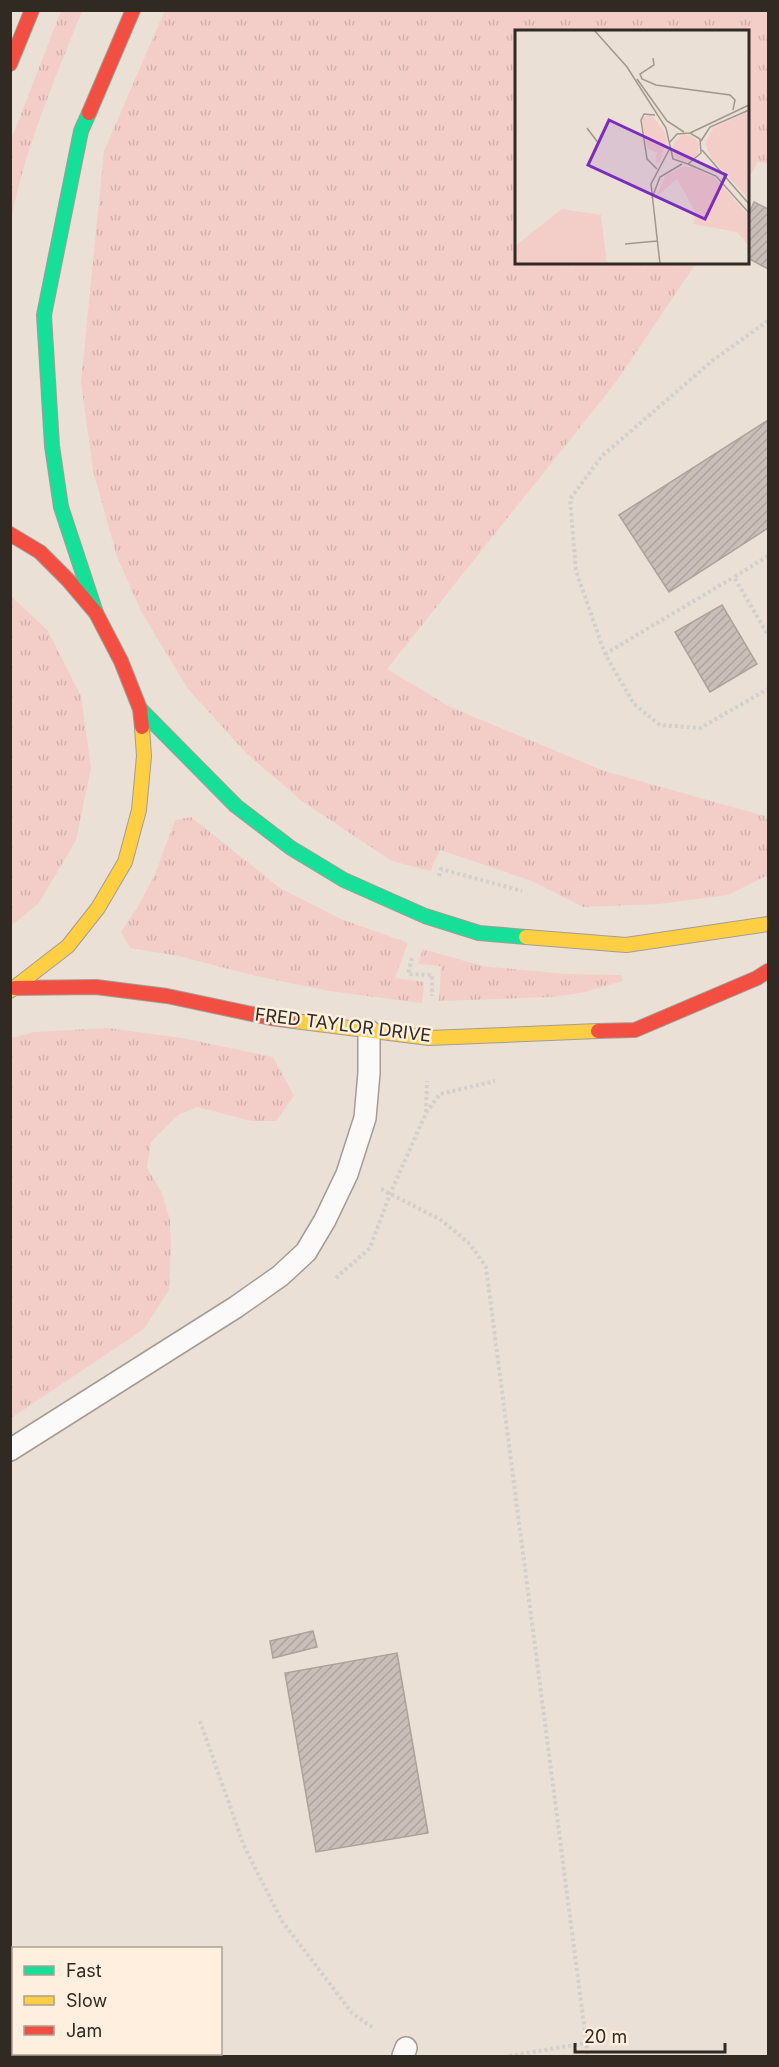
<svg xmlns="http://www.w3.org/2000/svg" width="779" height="2067" viewBox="0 0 779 2067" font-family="Inter,sans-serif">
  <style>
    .grass { fill: url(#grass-tufts) }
    .building { fill: url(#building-hatch); stroke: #aca29c; stroke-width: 1.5 }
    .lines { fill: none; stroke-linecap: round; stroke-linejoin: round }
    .lane-casing { stroke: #a49c94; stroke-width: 24 }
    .fast-casing { stroke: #a49c94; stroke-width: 16 }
    .slow-casing { stroke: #a49c94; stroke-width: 16 }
    .jam-casing { stroke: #a49c94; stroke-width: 16 }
    .path { stroke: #d2cfcc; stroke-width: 4; stroke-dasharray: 3 3; stroke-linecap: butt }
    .lane { stroke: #fcfaf9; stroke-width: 21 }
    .fast { stroke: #16e098; stroke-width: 14 }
    .slow { stroke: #ffcf43; stroke-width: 14 }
    .jam { stroke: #f24e42; stroke-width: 14 }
    .labels { text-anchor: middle; stroke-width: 5; stroke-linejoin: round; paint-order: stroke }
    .street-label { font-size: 18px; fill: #312a23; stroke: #feefdf }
    .inset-road { fill: none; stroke: #a1978e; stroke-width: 1.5 }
    .view { fill: #7b2cbf; fill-opacity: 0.15; stroke: #7b2cbf; stroke-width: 3 }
    .inset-edge { fill: none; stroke: #312a23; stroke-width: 3 }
  </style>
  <defs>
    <pattern id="grass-tufts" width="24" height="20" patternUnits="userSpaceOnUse" patternTransform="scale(1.5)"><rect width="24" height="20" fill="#f3cec9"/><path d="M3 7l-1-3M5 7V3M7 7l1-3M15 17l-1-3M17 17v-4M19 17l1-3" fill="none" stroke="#d1b1ac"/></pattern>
    <pattern id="building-hatch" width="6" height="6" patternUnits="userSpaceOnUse" patternTransform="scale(1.5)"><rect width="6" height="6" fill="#c9bfb8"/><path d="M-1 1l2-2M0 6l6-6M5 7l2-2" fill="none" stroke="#ada49e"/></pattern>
  </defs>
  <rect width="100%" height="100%" fill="#ebe0d5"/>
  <path class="grass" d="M165,10L768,11V163L758,162L748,179V32H516V262L696,263L616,382L387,669L450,707L604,771L765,816L768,822V875L728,895L659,904L583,907L532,881L440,850L430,871L392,861L303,802L247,754L188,689L142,613L117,557L93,470L81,382L104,151Z
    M61,11H82C55,79 25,148 11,220V140Z
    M10,595L48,631L81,696L91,768L76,840L39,903L11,926Z
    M191,817L280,888L341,919L408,943L395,978L424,982L422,1003L329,991L252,975L179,956L130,948L121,932L139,905L156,872L175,820Z
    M423,949L482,966L566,974L621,975L623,981L581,993L550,997L439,1001L441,966L418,964Z
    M107,1028L182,1038L273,1057L294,1096L276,1121H251L197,1107L178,1115L151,1142L147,1168L162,1193L170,1220L171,1246L169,1290L144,1329L11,1418V1038L34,1032Z"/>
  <path class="building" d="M754,202L768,209V269L748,258V216Z
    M768,420V528L669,592L619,515Z
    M722,605L757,664L710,692L675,632Z
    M313,1631L317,1647L273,1658L270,1641Z
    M397,1653L428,1833L316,1852L285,1673Z"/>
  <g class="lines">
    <g class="lane-casing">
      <path id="lane" d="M10,1450L236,1307L280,1276L306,1252L325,1220L347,1174L365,1118L369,1073V1031
        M403,2056L406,2048"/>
    </g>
    <g class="fast-casing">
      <path id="fast" d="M89,113L81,131L44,315L52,446L61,507L96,613
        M140,709L236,806L291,848L344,880L425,916L479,933L526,937"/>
    </g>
    <g class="slow-casing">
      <path id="slow" d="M526,937L626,945L768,924
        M10,991L68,946L98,908L125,862L139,810L144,756L142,727
        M294,1021L429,1038L598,1031"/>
    </g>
    <g class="jam-casing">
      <path id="jam" d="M10,64L32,10
        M89,113L133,10
        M10,534L40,552L68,580L96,613L121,661L140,709L142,727
        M15,988L96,987L167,996L271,1018L294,1021
        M598,1031L635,1030L757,978L768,971"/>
    </g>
    <path class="path" d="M768,321L712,361L602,456L570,499L576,571L605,654L634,704L660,725L700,728L768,689
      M768,556L734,577L768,635
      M605,654L734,577
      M439,876L441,869L522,891
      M412,958L408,974L432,975V996
      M426,1112L427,1081
      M381,1189L441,1220L470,1244L486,1267L588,2056
      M336,1278L370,1248L390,1194L426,1113L440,1094L495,1081
      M200,1721L244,1846L282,1921L352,2013L375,2029
      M509,2056L586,2043"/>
    <use href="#lane" class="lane"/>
    <use href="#fast" class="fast"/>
    <use href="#slow" class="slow"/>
    <use href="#jam" class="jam"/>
  </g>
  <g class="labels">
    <g class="street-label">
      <text transform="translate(343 1025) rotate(7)" y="6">FRED TAYLOR DRIVE</text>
    </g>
  </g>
  <g transform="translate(515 30)">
    <rect width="234" height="234" fill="#ebe0d5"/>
    <path d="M234,81V169L196,128L190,113L198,98ZM135,84L149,100L152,111L144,133L140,131L142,123L132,118L127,88ZM158 118a13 13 0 1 1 26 0a13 13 0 1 1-26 0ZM167,137H176L199,147L234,186V216L222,202L178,194L181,183L162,149L141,167L150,146ZM47,179L86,185L92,234H0V216Z" fill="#f3cec9"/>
    <path d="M82,192L86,234H59L55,195ZM50,197L54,229L32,232L28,199Z" fill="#f3cec9"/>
    <path class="inset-road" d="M79,0L113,38M138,28L139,35L125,44L127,49L141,55L215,65L220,70L218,80M112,37L151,98L158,129L173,134L186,123L185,109L175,103L162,104L155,112M122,49L152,91L169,102M140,85L129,84L126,90L132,129L142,139M72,98L84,114M175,103L234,75M186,111L195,97L234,80M187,120L234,174M173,134L201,146L234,183M137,168L145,147L167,134M110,214L142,211M145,234L136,154L154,120"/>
    <path class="view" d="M94,90L211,145L190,189L73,135Z"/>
    <rect width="234" height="234" class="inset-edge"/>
  </g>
  <rect width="779" height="2067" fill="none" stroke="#312a23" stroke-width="24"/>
  <rect x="12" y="1947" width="210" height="108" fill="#feefdf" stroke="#aca094" stroke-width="1.5"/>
  <rect x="24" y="1966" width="30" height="9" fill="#16e098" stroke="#aca094" stroke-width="1.5"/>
  <text x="66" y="1977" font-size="18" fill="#312a23">Fast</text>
  <rect x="24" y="1996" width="30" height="9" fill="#ffcf43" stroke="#aca094" stroke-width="1.5"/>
  <text x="66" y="2007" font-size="18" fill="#312a23">Slow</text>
  <rect x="24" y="2026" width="30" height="9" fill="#f24e42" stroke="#aca094" stroke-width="1.5"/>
  <text x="66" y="2037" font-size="18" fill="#312a23">Jam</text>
  <path d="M575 2043v9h150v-9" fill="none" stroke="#312a23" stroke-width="3"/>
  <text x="584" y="2043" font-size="18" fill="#312a23" stroke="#feefdf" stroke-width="4.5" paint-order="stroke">20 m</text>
</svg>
